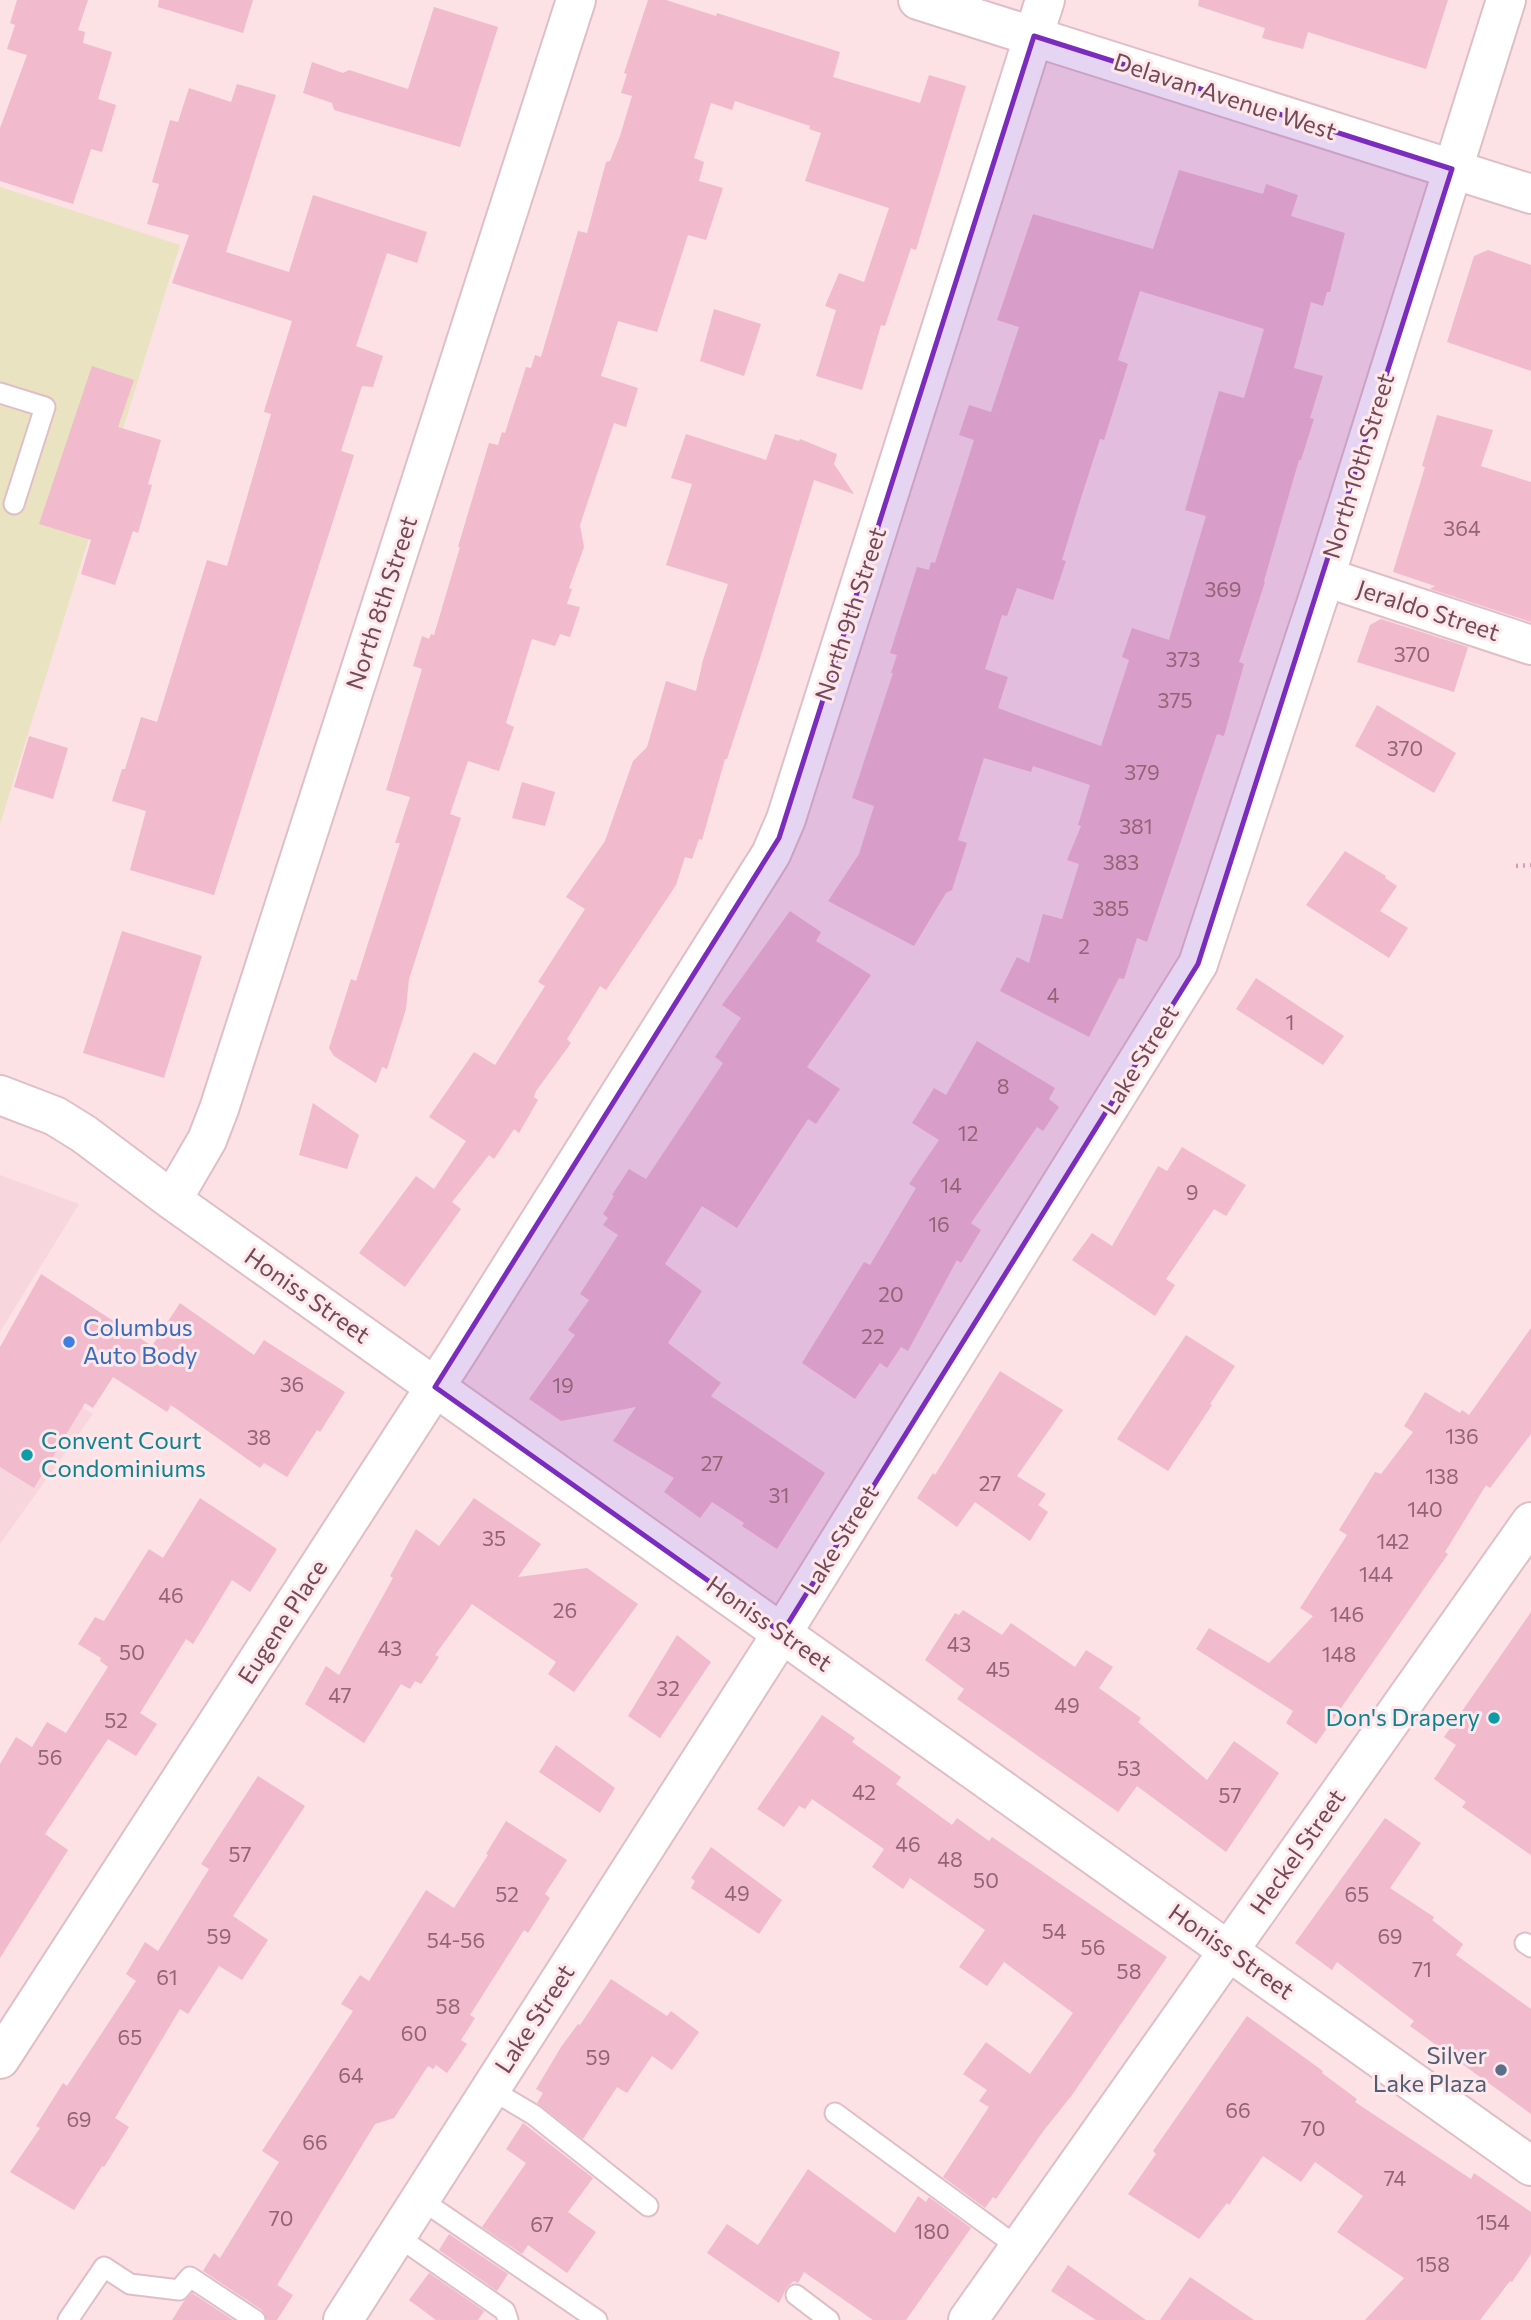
<svg xmlns="http://www.w3.org/2000/svg" width="1531" height="2320" viewBox="0 0 1531 2320" font-family="Commissioner,sans-serif">
  <style>
    .residential { fill: #f8d6dd }
    .green { fill: #e9e3c1 }
    .building { fill: #f1bacd; fill-rule: evenodd }
    .lines { fill: none; stroke-linecap: round; stroke-linejoin: round }
    .service-casing { stroke: #e0bec7; stroke-width: 23 }
    .minor-casing { stroke: #e0bec7; stroke-width: 42 }
    .path { stroke: #d69db2; stroke-width: 4.5; stroke-dasharray: 2 5; stroke-linecap: butt }
    .service { stroke: #fff; stroke-width: 19 }
    .minor { stroke: #fff; stroke-width: 38 }
    .marked { fill: #7b2cbf; fill-opacity: 0.2; stroke: #7b2cbf; stroke-width: 5; stroke-linejoin: round }
    .shop-dot { fill: #3f7fe0; stroke: #ffe8eb; stroke-width: 2.5 }
    .culture-dot { fill: #0f9aa8; stroke: #ffe8eb; stroke-width: 2.5 }
    .service-dot { fill: #5c6f8a; stroke: #ffe8eb; stroke-width: 2.5 }
    .labels { text-anchor: middle; stroke-width: 6; stroke-linejoin: round; paint-order: stroke }
    .number-label { font-size: 21px; fill: #926576 }
    .street-label { font-size: 24px; fill: #734959; stroke: #ffe8eb }
    .shop-label { font-size: 24px; fill: #366cbe; stroke: #ffe8eb; text-anchor: start }
    .culture-label { font-size: 24px; fill: #0d838f; stroke: #ffe8eb; text-anchor: start }
    .service-label { font-size: 24px; fill: #4e5e75; stroke: #ffe8eb; text-anchor: end }
  </style>
  <rect width="100%" height="100%" fill="#fce2e5"/>
  <path class="residential" d="M0,1175L79,1204L0,1332Z
    M0,1356L93,1414L0,1544Z"/>
  <path class="green" d="M0,187L180,245L0,824Z"/>
  <path class="building" d="M17,0H88L78,30L85,32L83,43L112,52L98,99L116,105L102,152L91,149L73,204L0,181V128L27,55L7,49L15,25L10,23Z
    M159,0H253L243,33L158,7Z
    M648,0H666L716,16L717,13L840,52L833,77L920,103L929,75L966,86L916,250L911,248L885,326L881,325L862,390L816,376L836,310L825,306L839,273L864,282L889,208L805,181L821,133L809,129L810,126L735,101L732,110L711,103L694,158L704,162L699,181L723,188L711,225L706,240L688,235L657,332L618,321L601,376L638,388L626,427L614,423L580,525L584,547L569,588L572,589L567,604L580,607L570,637L560,634L555,646L532,639L506,723L514,727L499,771L468,761L450,814L461,818L409,979L406,1009L387,1069L382,1067L376,1083L334,1056L329,1048L351,979L356,981L400,843H395L410,797L386,790L422,669L413,666L422,636L429,639L431,634L434,635L460,547H458L463,530L489,443L498,445L502,432L505,433L526,367L531,368L535,355L541,357L578,231L587,233L606,162L610,161L620,136L632,96L621,93L627,74L624,73Z
    M1199,0H1448L1426,69L1308,32L1303,49L1262,38L1265,28L1198,6Z
    M434,7L498,27L460,147L334,110L332,103L303,93L312,62L343,73L349,70L408,89Z
    M237,84L276,95L226,252L289,272L313,195L427,232L417,263L387,253L356,346L383,356L373,387L362,386L341,451L354,455L214,895L130,870L146,811L112,801L122,769H125L141,717L157,722L207,560L227,566L271,414L264,412L265,408L292,321L172,283L189,235L147,224L159,184L152,182L170,120L178,122L189,88L231,102Z
    M1179,170L1263,194L1266,184L1298,195L1291,216L1345,233L1330,292H1327L1323,306L1311,302L1294,368L1323,376L1310,418L1314,419L1301,460H1299L1264,581L1265,582L1239,662L1244,664L1224,736L1217,734L1147,942L1137,938L1124,979L1119,978L1089,1037L1000,991L1017,957L1029,963L1043,914L1062,919L1079,864L1067,860L1081,826L1078,825L1090,785L1033,766L1031,772L984,758L958,840L967,843L952,890L946,893L914,946L828,901L859,854L874,806L852,798L893,673H891L897,655L890,653L917,567L929,570L931,562L935,563L974,440L959,435L969,405L991,412L1019,327L997,320L1033,214L1153,249ZM1140,291L1264,329L1244,398L1219,391L1185,510L1206,516L1169,640L1132,628L1122,657L1129,660L1101,746L998,708L1008,677L985,669L1002,615L1007,616L1017,588L1053,600L1066,561L1062,560L1080,501L1100,439L1104,440L1128,364L1118,360Z
    M1488,250L1531,265V371L1447,342L1474,256Z
    M714,309L761,324L744,376L700,361Z
    M92,366L134,380L118,427L161,440L148,484L152,485L138,533L133,531L115,585L81,574L91,540L39,524Z
    M1437,415L1493,430L1481,466L1531,482V622L1430,589L1435,586L1393,572L1425,467L1422,466Z
    M686,434L766,460L775,434L799,441L800,439L837,454L834,464L854,494L814,480L762,652L727,759H725L702,840L699,839L692,859L685,857L676,885L606,990L600,986L567,1039L571,1043L536,1091L534,1097L538,1100L519,1133L514,1129L494,1159L489,1155L452,1202L461,1209L405,1287L359,1253L416,1176L434,1189L466,1141L429,1117L474,1052L495,1065L545,986L538,982L585,909L566,897L605,841L633,761L647,747L666,681L696,691L703,660L728,584L666,565L692,484L671,478Z
    M1381,619L1468,647L1454,692L1357,662L1370,625Z
    M1377,705L1456,753L1434,793L1355,746Z
    M29,736L68,748L53,799L14,787Z
    M522,782L555,792L545,826L512,818Z
    M1345,851L1386,876L1385,878L1397,886L1380,911L1408,928L1389,958L1306,905Z
    M790,911L821,932L816,941L871,975L807,1067L840,1089L816,1124L808,1119L737,1228L702,1206L665,1264L702,1291L668,1343L721,1383L711,1396L825,1473L777,1549L742,1526L744,1523L712,1502L700,1518L664,1492L674,1478L613,1441L636,1407L561,1421L529,1399L575,1335L568,1330L589,1300L580,1294L618,1235L603,1225L608,1218L603,1214L614,1196L612,1195L629,1169L646,1179L723,1063L715,1057L741,1018L722,1005Z
    M122,931L202,956L164,1078L83,1053Z
    M1256,978L1344,1036L1323,1065L1236,1009Z
    M977,1041L1055,1088L1049,1099L1059,1107L1043,1131L1037,1127L971,1223L981,1230L961,1263L957,1260L908,1351L901,1347L887,1368L880,1363L855,1399L802,1363L864,1262L870,1265L916,1188L909,1184L939,1140L912,1123L934,1088L946,1095Z
    M313,1103L359,1135L347,1169L299,1155Z
    M1182,1147L1246,1185L1226,1216L1214,1209L1166,1279L1175,1285L1155,1316L1072,1260L1092,1233L1112,1246L1158,1166L1167,1171Z
    M41,1274L152,1346L180,1303L254,1355L264,1340L345,1392L320,1432L317,1430L287,1477L264,1463L260,1468L171,1405L167,1412L113,1377L93,1408L85,1403L34,1488L0,1467V1347Z
    M1531,1328V1434L1490,1488L1486,1485L1445,1552L1448,1554L1316,1744L1286,1723L1293,1711L1196,1649L1209,1628L1269,1663L1313,1616L1300,1608L1347,1535L1339,1530L1375,1472L1381,1474L1413,1432L1404,1426L1425,1392L1460,1413L1462,1410L1469,1415Z
    M1186,1335L1235,1366L1210,1404L1212,1405L1168,1471L1117,1439Z
    M1000,1371L1063,1410L1017,1476L1046,1494L1038,1505L1048,1512L1030,1541L975,1502L957,1527L917,1498L933,1473L935,1475Z
    M200,1498L277,1549L250,1592L232,1580L193,1644L186,1639L140,1713L157,1724L136,1756L108,1739L45,1834L68,1850L0,1958V1764L16,1737L32,1747L47,1722L66,1733L108,1667L100,1661L101,1658L78,1644L95,1617L104,1621L149,1549L163,1558Z
    M474,1498L541,1544L518,1577L587,1568L638,1604L574,1692L548,1674L556,1662L472,1604L435,1655L439,1657L421,1684L415,1681L410,1689L401,1684L364,1743L305,1704L326,1666L339,1675L393,1578L390,1576L416,1529L439,1546Z
    M963,1610L1002,1635L1011,1623L1075,1667L1086,1650L1113,1667L1099,1688L1141,1718L1138,1722L1207,1780L1234,1741L1279,1773L1226,1852L1137,1786L1118,1812L957,1699L964,1689L925,1660L955,1613L959,1615Z
    M1531,1612V1855L1462,1807L1466,1802L1434,1779L1456,1745L1444,1737Z
    M677,1635L711,1662L660,1738L628,1716Z
    M822,1715L855,1738L852,1742L901,1777L896,1784L952,1825L957,1818L989,1841L992,1837L1167,1957L1072,2095L1044,2130L996,2199L993,2197L985,2208L943,2177L989,2107L979,2101L987,2090L963,2074L986,2042L1030,2074L1073,2013L1004,1962L987,1986L959,1967L985,1930L910,1878L903,1889L872,1867L884,1849L812,1799L805,1809L799,1806L784,1827L757,1809Z
    M556,1745L615,1788L600,1813L539,1772Z
    M258,1776L305,1806L233,1916L268,1940L242,1980L219,1966L188,2014L180,2009L115,2118L129,2127L104,2167L102,2166L74,2210L10,2172L40,2128L36,2126L63,2083L67,2086L136,1981L126,1974L145,1942L158,1951L209,1869L201,1864Z
    M1385,1818L1421,1843L1390,1888L1434,1917L1432,1920L1463,1944L1456,1955L1531,2009V2114L1410,2026L1414,2021L1337,1962L1332,1970L1295,1943Z
    M506,1821L567,1860L545,1894L550,1898L528,1933L524,1930L470,2015L475,2018L461,2040L467,2044L447,2073L436,2065L433,2069L428,2066L394,2118L375,2124L277,2285L293,2295L277,2320H267L262,2310L203,2271L214,2253L220,2258L279,2162L262,2151L353,2011L341,2004L360,1975L369,1981L426,1890L454,1908L488,1855L486,1854Z
    M711,1847L782,1900L759,1934L691,1888L695,1881L691,1878Z
    M611,1979L667,2016L671,2011L699,2032L672,2070L652,2056L627,2093L617,2087L583,2139L537,2103L543,2093L536,2089L561,2047L578,2024L580,2025Z
    M1247,2016L1323,2071L1322,2073L1357,2099L1355,2102L1471,2179L1474,2173L1531,2212V2254L1512,2282L1510,2281L1480,2320H1365L1404,2278L1337,2232L1363,2196L1315,2162L1301,2182L1263,2156L1229,2205L1227,2203L1199,2239L1128,2194L1156,2154L1153,2151Z
    M523,2123L593,2178L568,2212L596,2232L567,2273L528,2245L522,2254L482,2227L526,2163L506,2149Z
    M808,2169L895,2233L918,2196L926,2202L929,2197L971,2228L906,2320H873L804,2272L798,2283L794,2281L787,2287L779,2303L707,2253L727,2224L758,2245Z
    M449,2234L508,2274L497,2291L439,2250Z
    M1068,2265L1146,2320H1096L1051,2291Z
    M429,2273L484,2311L478,2320H436L409,2300Z
    M1190,2277L1254,2320H1160Z
    M192,2293L233,2320H172L184,2301Z"/>
  <g class="lines">
    <g class="service-casing">
      <path id="service" d="M0,393L45,407L14,504
        M1525,1943L1531,1947
        M490,2089L534,2115L648,2206
        M835,2113L1019,2248
        M420,2199L597,2320
        M397,2236L505,2311L508,2320
        M796,2295L829,2320
        M68,2320L104,2267L130,2284L179,2290L190,2277L255,2320"/>
    </g>
    <g class="minor-casing">
      <path id="minor" d="M918,0L1531,194
        M1325,577L1531,645
        M0,1095L55,1116L84,1134L172,1200L1531,2166
        M172,1200L207,1140L219,1109L576,0
        M0,2059L457,1353L771,854L786,819L1045,0
        M343,2320L782,1633L1198,964L1325,577L1506,0
        M968,2320L1531,1522"/>
    </g>
    <path class="path" d="M1516,866L1531,865"/>
    <use href="#service" class="service"/>
    <use href="#minor" class="minor"/>
  </g>
  <path class="marked" d="M1034,36L1452,169L1198,964L782,1633L435,1387L779,838Z"/>
  <circle class="shop-dot" cx="69" cy="1342" r="7"/>
  <g class="culture-dot">
    <circle cx="27" cy="1455" r="7"/>
    <circle cx="1494" cy="1718" r="7"/>
  </g>
  <circle class="service-dot" cx="1501" cy="2070" r="7"/>
  <g class="labels">
    <g class="number-label">
      <text x="1462" y="536">364</text>
      <text x="1223" y="597">369</text>
      <text x="1412" y="662">370</text>
      <text x="1183" y="667">373</text>
      <text x="1175" y="708">375</text>
      <text x="1405" y="756">370</text>
      <text x="1142" y="780">379</text>
      <text x="1136" y="834">381</text>
      <text x="1121" y="870">383</text>
      <text x="1111" y="916">385</text>
      <text x="1084" y="954">2</text>
      <text x="1053" y="1003">4</text>
      <text x="1290" y="1030">1</text>
      <text x="1003" y="1094">8</text>
      <text x="968" y="1141">12</text>
      <text x="951" y="1193">14</text>
      <text x="1192" y="1200">9</text>
      <text x="939" y="1232">16</text>
      <text x="891" y="1302">20</text>
      <text x="873" y="1344">22</text>
      <text x="292" y="1392">36</text>
      <text x="563" y="1393">19</text>
      <text x="1462" y="1444">136</text>
      <text x="259" y="1445">38</text>
      <text x="712" y="1471">27</text>
      <text x="1442" y="1484">138</text>
      <text x="990" y="1491">27</text>
      <text x="779" y="1503">31</text>
      <text x="1425" y="1517">140</text>
      <text x="494" y="1546">35</text>
      <text x="1393" y="1549">142</text>
      <text x="1376" y="1582">144</text>
      <text x="171" y="1603">46</text>
      <text x="565" y="1618">26</text>
      <text x="1347" y="1622">146</text>
      <text x="959" y="1652">43</text>
      <text x="390" y="1656">43</text>
      <text x="132" y="1660">50</text>
      <text x="1339" y="1662">148</text>
      <text x="998" y="1677">45</text>
      <text x="668" y="1696">32</text>
      <text x="340" y="1703">47</text>
      <text x="1067" y="1713">49</text>
      <text x="116" y="1728">52</text>
      <text x="50" y="1765">56</text>
      <text x="1129" y="1776">53</text>
      <text x="864" y="1800">42</text>
      <text x="1230" y="1803">57</text>
      <text x="908" y="1852">46</text>
      <text x="240" y="1862">57</text>
      <text x="950" y="1867">48</text>
      <text x="986" y="1888">50</text>
      <text x="737" y="1901">49</text>
      <text x="507" y="1902">52</text>
      <text x="1357" y="1902">65</text>
      <text x="1054" y="1939">54</text>
      <text x="219" y="1944">59</text>
      <text x="1390" y="1944">69</text>
      <text x="456" y="1948">54-56</text>
      <text x="1093" y="1955">56</text>
      <text x="1422" y="1977">71</text>
      <text x="1129" y="1979">58</text>
      <text x="167" y="1985">61</text>
      <text x="448" y="2014">58</text>
      <text x="414" y="2041">60</text>
      <text x="130" y="2045">65</text>
      <text x="598" y="2065">59</text>
      <text x="351" y="2083">64</text>
      <text x="1238" y="2118">66</text>
      <text x="79" y="2127">69</text>
      <text x="1313" y="2136">70</text>
      <text x="315" y="2150">66</text>
      <text x="1395" y="2186">74</text>
      <text x="281" y="2226">70</text>
      <text x="1493" y="2230">154</text>
      <text x="542" y="2232">67</text>
      <text x="932" y="2239">180</text>
      <text x="1433" y="2272">158</text>
    </g>
    <g class="street-label">
      <text transform="translate(1225 97) rotate(18)" y="8">Delavan Avenue West</text>
      <text transform="translate(1359 466) rotate(-73)" y="8">North 10th Street</text>
      <text transform="translate(382 603) rotate(-72)" y="8">North 8th Street</text>
      <text transform="translate(1428 611) rotate(18)" y="8">Jeraldo Street</text>
      <text transform="translate(851 614) rotate(-72)" y="8">North 9th Street</text>
      <text transform="translate(1140 1060) rotate(-58)" y="8">Lake Street</text>
      <text transform="translate(307 1296) rotate(35)" y="8">Honiss Street</text>
      <text transform="translate(840 1540) rotate(-58)" y="8">Lake Street</text>
      <text transform="translate(283 1622) rotate(-57)" y="8">Eugene Place</text>
      <text transform="translate(769 1624) rotate(35)" y="8">Honiss Street</text>
      <text transform="translate(1298 1852) rotate(-55)" y="8">Heckel Street</text>
      <text transform="translate(1231 1952) rotate(35)" y="8">Honiss Street</text>
      <text transform="translate(535 2019) rotate(-57)" y="8">Lake Street</text>
    </g>
    <g class="shop-label">
      <text x="83" y="1336">Columbus<tspan x="83" dy="28">Auto Body</tspan></text>
    </g>
    <g class="culture-label">
      <text x="41" y="1449">Convent Court<tspan x="41" dy="28">Condominiums</tspan></text>
      <text x="1480" y="1726" text-anchor="end">Don's Drapery</text>
    </g>
    <g class="service-label">
      <text x="1487" y="2064">Silver<tspan x="1487" dy="28">Lake Plaza</tspan></text>
    </g>
  </g>
</svg>
